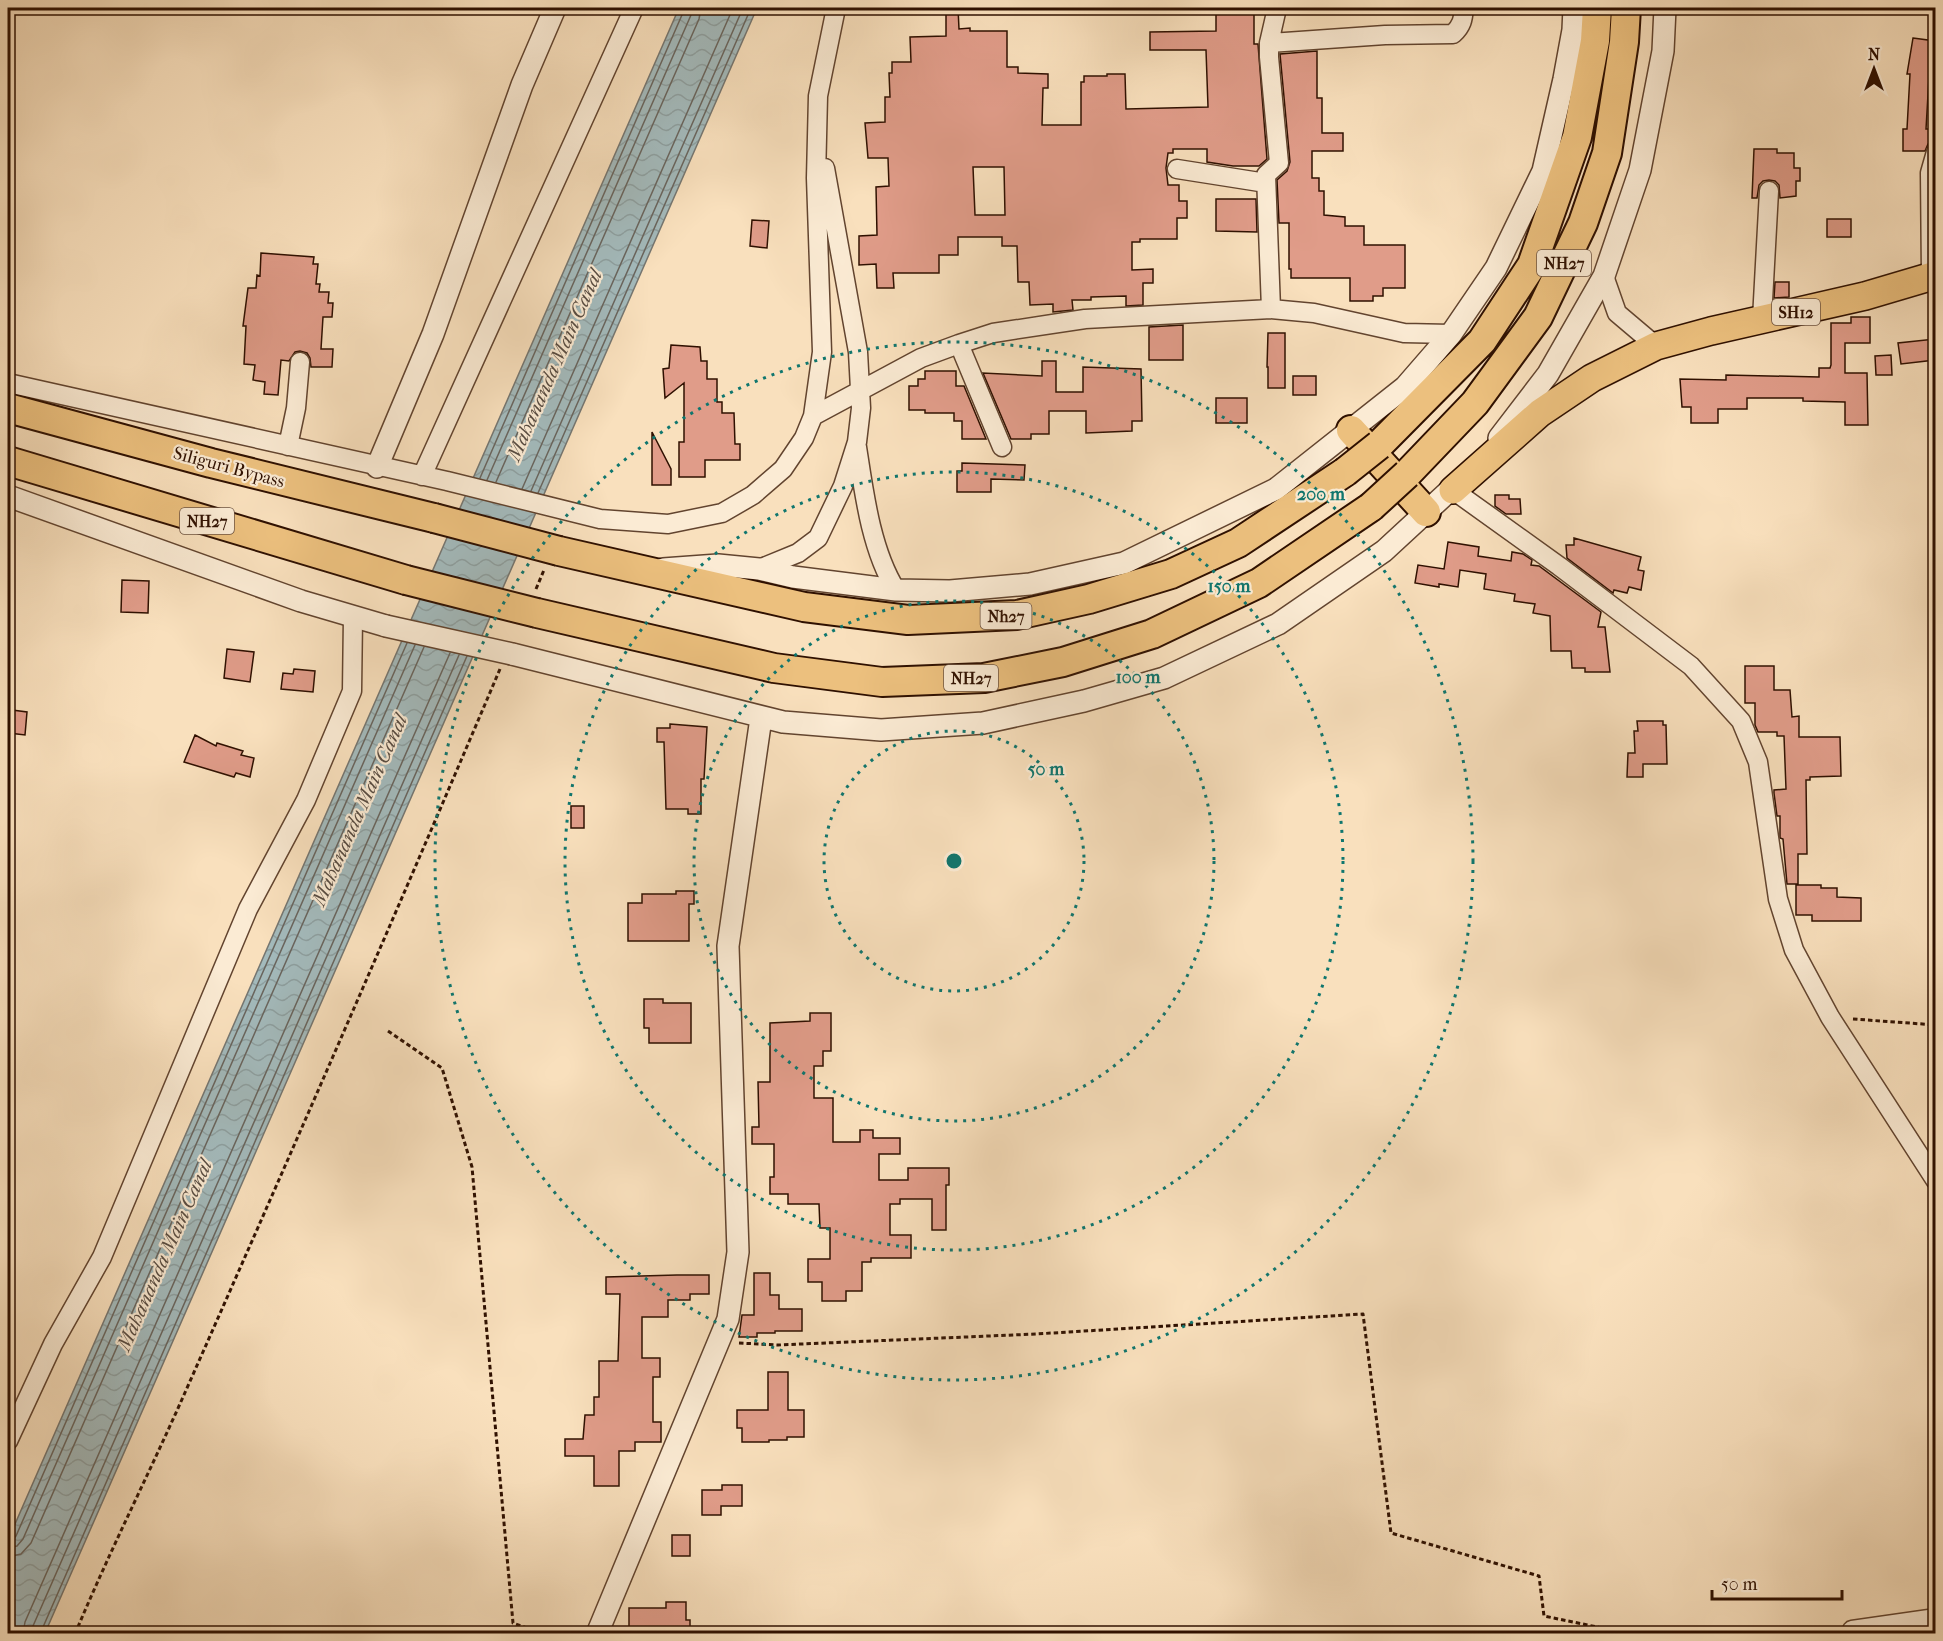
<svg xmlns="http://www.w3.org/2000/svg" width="1943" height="1641" viewBox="0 0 1943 1641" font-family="'IM FELL French Canon',serif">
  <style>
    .water { fill: url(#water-waves); stroke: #757671; stroke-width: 1.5 }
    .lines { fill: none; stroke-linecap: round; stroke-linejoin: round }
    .shore { stroke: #69655e; stroke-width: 1.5 }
    .building { fill: #e09c89; stroke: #2f1000; stroke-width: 1.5; fill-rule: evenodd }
    .minor-casing { stroke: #62442f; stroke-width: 21 }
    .tertiary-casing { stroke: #62442f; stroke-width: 24 }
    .primary-casing { stroke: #2f1000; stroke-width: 30 }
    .trunk-casing { stroke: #2f1000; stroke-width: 32 }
    .path { stroke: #2f1000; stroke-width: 3; stroke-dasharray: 4.5 3; stroke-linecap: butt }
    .minor { stroke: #fbebd4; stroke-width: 18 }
    .tertiary { stroke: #fbebd4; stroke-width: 21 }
    .primary { stroke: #ecc07e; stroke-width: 27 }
    .trunk { stroke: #ecc07e; stroke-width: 28 }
    .tertiary-bridge-casing { stroke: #62442f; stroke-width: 24; stroke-linecap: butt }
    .trunk-bridge-casing { stroke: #2f1000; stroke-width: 32; stroke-linecap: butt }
    .tertiary-bridge { stroke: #fbebd4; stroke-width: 21 }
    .trunk-bridge { stroke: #ecc07e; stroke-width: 28 }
    .ring { fill: none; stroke: #0f766e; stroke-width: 3; stroke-dasharray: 3 6 }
    .labels { text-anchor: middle; stroke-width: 4.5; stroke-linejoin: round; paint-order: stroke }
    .shield { fill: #fbebd4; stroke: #6c5240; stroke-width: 1.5 }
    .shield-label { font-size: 16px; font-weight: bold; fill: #2f1000 }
    .street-label { font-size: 18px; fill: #2f1000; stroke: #fbebd4 }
    .water-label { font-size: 20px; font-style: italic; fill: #584c42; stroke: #fbebd4 }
    .centre { fill: #0f766e; stroke: #fbebd4; stroke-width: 3 }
    .ring-label { font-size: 18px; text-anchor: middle; font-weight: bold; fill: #0f766e; stroke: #fbebd4; stroke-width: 4.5; stroke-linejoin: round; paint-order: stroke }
  </style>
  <defs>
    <pattern id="water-waves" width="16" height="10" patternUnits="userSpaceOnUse" patternTransform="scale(1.5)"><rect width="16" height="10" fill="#a3babc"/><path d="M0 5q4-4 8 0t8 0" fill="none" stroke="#8d9fa0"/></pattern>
  </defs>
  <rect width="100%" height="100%" fill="#f9e0bd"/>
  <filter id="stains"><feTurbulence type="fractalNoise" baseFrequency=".00333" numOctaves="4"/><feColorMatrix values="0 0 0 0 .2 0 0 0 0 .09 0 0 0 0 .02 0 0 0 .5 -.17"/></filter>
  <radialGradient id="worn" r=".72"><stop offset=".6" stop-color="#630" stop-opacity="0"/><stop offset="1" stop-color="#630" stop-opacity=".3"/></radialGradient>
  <path class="water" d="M679,8H757L45,1633L8,1634V1540Z"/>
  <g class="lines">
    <path class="shore" d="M480,478L685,8
      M487,480L691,15L692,8
      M496,482L699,19L701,8
      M522,489L733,8
      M531,491L743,8
      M538,493L751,8
      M8,1540L13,1539L16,1536L407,643
      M8,1548L17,1546L23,1539L415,645
      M8,1557L21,1554L31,1543L424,647
      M23,1634L25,1622L450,653
      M32,1634L33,1626L459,655
      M40,1634L467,656"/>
  </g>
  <path class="building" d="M946,8H958L959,29L970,28V31H1007V67H1018V73L1048,74V88H1043L1042,125H1081V82H1084V76H1107V74H1125L1126,109L1208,107L1206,50H1150V32L1216,31V8H1254V44H1258L1267,159L1259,166H1233L1207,162V149H1173V153H1168L1166,168L1168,185H1179V201H1187V218H1177V239H1140V242H1132V270L1153,269V283H1143V305L1126,306V296L1091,297V300H1072L1073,310L1053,312V304L1030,305L1029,282H1018L1017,246H1002V237H958V255H939V273H893L894,288H877L876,264L859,265V236L877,235L876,187L889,186L888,158H868L865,123L885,122V97H890L889,73H892V62H911L910,37L946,36ZM973,167H1004L1005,215H975Z
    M1913,38L1935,41L1929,77L1926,129H1932V142L1928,144L1925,151H1903V129H1907L1910,74H1907Z
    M1317,51V98H1322V133H1343V151H1312V178H1319V191H1324V215L1345,217V226H1364V245H1405V288H1383V296H1373V301H1350V278H1291V269H1289V223H1279L1277,180L1287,171L1290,162L1280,54Z
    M1754,149H1777V153H1794V168H1800V181H1796V196L1780,198L1779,185L1775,181L1769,180L1763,181L1759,185L1757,198H1752Z
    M1216,199H1256L1257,232L1216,231Z
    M1827,219H1851V237H1827Z
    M752,220L769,221L767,248L750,246Z
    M261,253L314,257L313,264H318L316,284H320L319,292H329L328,303H333L332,317H323L321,349H333L332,367H311L310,358L307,353L300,351L295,352L289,361L281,360L278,395L264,394L265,382L253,380L255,365L244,364L246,326H243L248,288H256L257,275L260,276Z
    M1775,282H1789V297L1774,298Z
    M1851,317H1870V343H1845V373H1867L1868,425H1845V402L1803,401V398H1747V409H1718V423H1691V407H1682L1680,379L1726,380V375L1819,377V368H1830L1831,365V323H1851Z
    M1183,325V360H1149V327Z
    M1268,333H1285V388H1268V367H1267Z
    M1935,339V360L1901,364L1898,343Z
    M671,345L700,347L701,361H707V379H717V402H722V413H734L735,444H740V460H705V477H679V442H684V383L665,398L663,369L669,368Z
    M1891,355L1892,375H1876L1875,356Z
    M1042,361H1056V392H1083V367L1141,369L1142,421H1132V431L1086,433V411H1049V434H1031V439H1011L983,373L1042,376Z
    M925,371H956V386H964L986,439H962V421H954V413H925V410H909V386H918V379H925Z
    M1293,376H1316V395H1293Z
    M1216,398H1247V423H1216Z
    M652,432L671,469V485H652Z
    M962,463L1025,465L1024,480L991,479V492H957V471H962Z
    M1495,495H1509V499H1520L1521,514H1506L1495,506Z
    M1574,538L1641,557L1638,570L1644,571L1641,590L1629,587L1627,593L1614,590L1613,593L1567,558L1566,545H1574Z
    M1448,542L1479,547L1478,556L1511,561L1512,552L1523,554L1532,560L1531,565L1539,566L1601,612L1598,627H1605L1610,672H1585V668H1572L1571,651H1551L1550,616L1533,613L1535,604L1514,601L1515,594L1484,589L1486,574L1460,570L1458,587L1439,584V587L1415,583L1418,565L1444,569Z
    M122,580L149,581L148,613L121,612Z
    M227,649L254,652L250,682L224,678Z
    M1745,666H1774V690H1790L1792,717L1799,716V737H1840L1841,776L1810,777V780H1806L1807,854H1798V884H1787L1783,839L1780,838V816H1777L1774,793V790L1786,789L1784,736H1777V732H1758L1755,725V703H1745Z
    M294,669L315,671L313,692L281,689L283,673L293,674Z
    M12,710L27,712L25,735L9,733Z
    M1637,721H1663V725H1666L1667,764H1643V777H1627L1628,753H1635L1634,731H1638Z
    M670,724L707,727L704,779H701V814H688V809H666L664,742H657V728H670Z
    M195,735L216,746L217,743L243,751L241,755L254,758L250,777L236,773L234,777L184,762Z
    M571,806H584V828H571Z
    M1796,885H1821V888H1837V897L1861,898V921H1812V915H1796Z
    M676,891H694V904H689V941H628V903H642V894H676Z
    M644,999H663V1003H691V1043H649V1028H644Z
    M810,1013H831V1051H823V1066H814V1098H833V1142H860V1130H873V1138H900V1154H879V1180H908V1168H949V1185H946V1230H932V1199H900V1204H890V1235H911V1258H871V1262H862V1291H846V1301H822V1282H808V1259H830V1228H820L819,1204H788V1194H770V1177H774V1144H752V1127H759L758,1082H770V1023L810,1021Z
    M754,1273H770V1295H779V1309H802V1331H775V1333H757V1337H739L742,1315H754Z
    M677,1275H709V1294H690V1300H668V1317H642V1358H660V1377H653V1422H661V1442H635V1451H619V1486H594V1456H565V1439H583L585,1415H594V1397H599V1361H618L620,1294H606V1277Z
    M768,1372H788V1410H804V1437H787V1440H769V1442H742V1428H737V1410H768Z
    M722,1485H742V1506H721V1515H702V1490H722Z
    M672,1535H690V1556H672Z
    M666,1602H686V1620H690V1634L654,1632V1628H629V1608H666Z"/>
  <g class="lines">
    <g class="minor-casing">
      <path id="minor" d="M1269,43L1277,8
        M1177,169L1266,183
        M1604,276L1617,313L1656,346
        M1931,276L1930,173L1936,152
        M1271,309L1266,175L1279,163L1269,57V43L1385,35L1453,34C1462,26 1463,19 1464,8
        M1762,319L1769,191
        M959,344L1002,447
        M8,383L447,481L600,519L668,524L722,513L753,495L783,469L804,438L813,416L822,352L816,178L818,96L836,8
        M813,416L921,358L959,344L993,333L1085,319L1271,309L1314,313L1404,333L1451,334
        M288,446L296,408L300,362
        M857,447C864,493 871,550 896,590
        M422,476L634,8
        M1453,490L1559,566L1691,666L1741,721L1758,762L1778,899L1794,950L1830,1017L1936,1181
        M759,569L798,553L818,538L843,486L857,442L861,408L858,352L825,168
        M8,1441L53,1344L102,1257L248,909L306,800L352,691L353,617
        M1852,1630L1936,1618"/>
    </g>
    <g class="tertiary-casing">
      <path id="tertiary" d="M1499,438L1548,374L1604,276L1640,170L1663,51L1665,8
        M377,467L433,334L522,85L555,8
        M8,496L301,601L386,626
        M663,569L718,565L759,569L793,577L896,590L950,591L1030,584L1124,563L1276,489L1405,387L1451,334L1496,268L1543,171L1564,79L1573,30L1574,8
        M512,654L783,722L881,730L983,723L1084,701L1164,678L1278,624L1384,551L1462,479
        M597,1634L728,1319L738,1252L728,946L761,718"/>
    </g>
    <g class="primary-casing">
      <path id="primary" d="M1453,490L1540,413L1592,378L1656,346L1711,331L1865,296L1936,275"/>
    </g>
    <g class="trunk-casing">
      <path id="trunk" d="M8,408L211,463L434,518
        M1351,430L1426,512
        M1379,445L1482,341L1532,265L1577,137L1595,41L1597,8
        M8,461L406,580
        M1407,474L1475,403L1538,317L1583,223L1607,153L1624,42L1626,8
        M559,551L804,607L908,620L1017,615L1089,599L1171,574L1238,543L1345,472
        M537,613L774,668L882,682L984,678L1063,662L1152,634L1259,583L1371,507"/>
    </g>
    <path class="path" d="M536,589L544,570
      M1853,1019L1936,1025
      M388,1031L442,1068L472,1167L513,1623L543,1634
      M739,1343L778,1345L1036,1334L1363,1314L1391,1533L1539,1576L1544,1616L1631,1634
      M75,1634C110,1550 151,1470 187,1388C293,1149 398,909 500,669
      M1822,1634L1835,1632"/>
    <use href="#minor" class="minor"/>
    <use href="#tertiary" class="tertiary"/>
    <use href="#primary" class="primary"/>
    <use href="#trunk" class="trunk"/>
    <g class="tertiary-bridge-casing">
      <path id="tertiary-bridge" d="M386,626L512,654"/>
    </g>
    <g class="trunk-bridge-casing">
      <path id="trunk-bridge" d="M1345,472L1379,445
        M1371,507L1407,474
        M434,518L559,551
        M406,580L537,613"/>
    </g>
    <use href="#tertiary-bridge" class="tertiary-bridge"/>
    <use href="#trunk-bridge" class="trunk-bridge"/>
  </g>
  <g class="ring">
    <circle cx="954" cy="861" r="130"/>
    <circle cx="954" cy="861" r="260"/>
    <circle cx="954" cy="861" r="389"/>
    <circle cx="954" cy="861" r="519"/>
  </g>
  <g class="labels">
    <g class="shield">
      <rect x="1537" y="250" width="54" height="26" rx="4.5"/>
      <rect x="1772" y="299" width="48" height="26" rx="4.5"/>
      <rect x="180" y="508" width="54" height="26" rx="4.5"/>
      <rect x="980.5" y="603" width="51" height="26" rx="4.5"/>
      <rect x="944" y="665" width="54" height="26" rx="4.5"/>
    </g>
    <g class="shield-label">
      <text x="1564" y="269">NH27</text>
      <text x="1796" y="318">SH12</text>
      <text x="207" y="527">NH27</text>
      <text x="1006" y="622">Nh27</text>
      <text x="971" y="684">NH27</text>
    </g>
    <g class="street-label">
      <text transform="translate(229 467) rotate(15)" y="6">Siliguri Bypass</text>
    </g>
    <g class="water-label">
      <text transform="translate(554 365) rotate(-66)" y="7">Mahananda Main Canal</text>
      <text transform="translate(359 810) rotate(-66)" y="7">Mahananda Main Canal</text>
      <text transform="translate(164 1255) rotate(-66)" y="7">Mahananda Main Canal</text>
    </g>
  </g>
  <circle cx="954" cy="861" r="9" class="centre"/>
  <g class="ring-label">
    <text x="1321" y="500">200 m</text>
    <text x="1229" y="592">150 m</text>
    <text x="1138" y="683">100 m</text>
    <text x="1046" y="775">50 m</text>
  </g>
  <rect width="1943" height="1641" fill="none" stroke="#f9e0bd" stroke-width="30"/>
  <rect x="9" y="9" width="1925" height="1623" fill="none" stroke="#2f1000" stroke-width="3"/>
  <rect x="15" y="15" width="1913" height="1611" fill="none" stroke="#2f1000" stroke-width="1.5"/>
  <g transform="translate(1874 69)" stroke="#fbebd4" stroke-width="4.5" paint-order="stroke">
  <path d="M0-4.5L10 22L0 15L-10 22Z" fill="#2f1000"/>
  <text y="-9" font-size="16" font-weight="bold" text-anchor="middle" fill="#2f1000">N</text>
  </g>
  <path d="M1712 1590v9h130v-9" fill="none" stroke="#2f1000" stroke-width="3"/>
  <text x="1721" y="1590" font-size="18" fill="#2f1000" stroke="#fbebd4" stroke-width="4.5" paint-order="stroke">50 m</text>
  <rect width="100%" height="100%" filter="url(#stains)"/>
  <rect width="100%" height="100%" fill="url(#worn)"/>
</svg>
